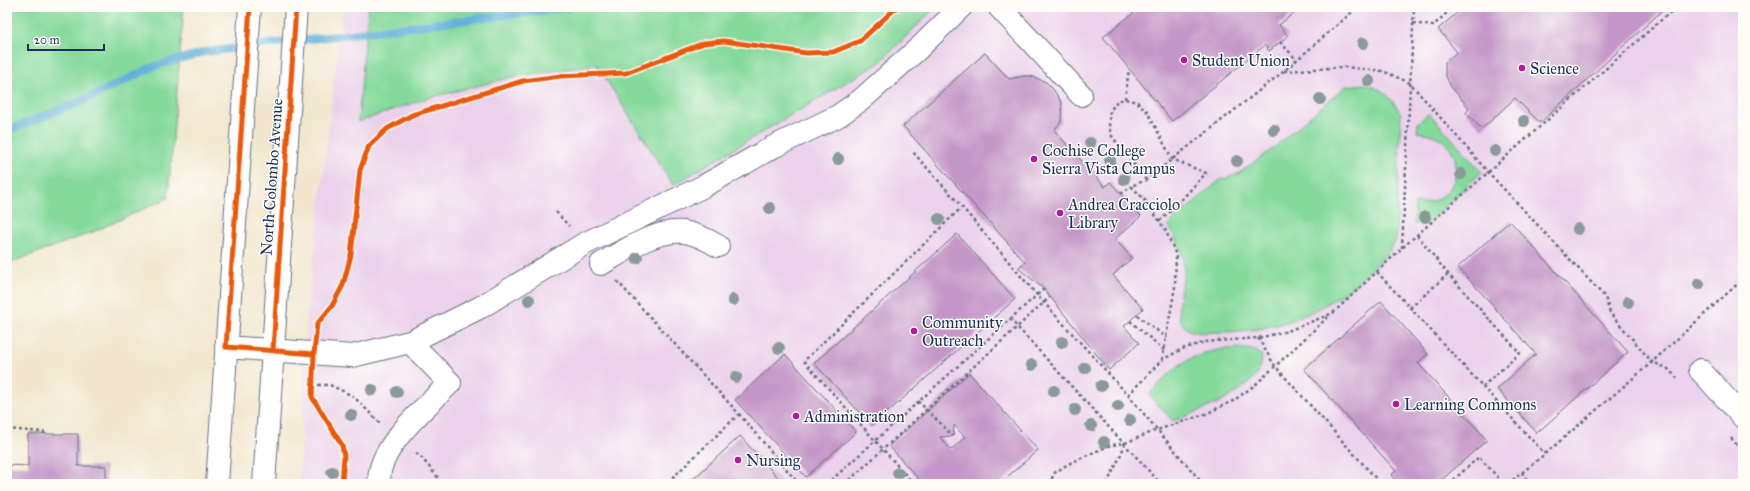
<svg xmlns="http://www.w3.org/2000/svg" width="1750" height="491" viewBox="0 0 1750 491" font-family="'IM FELL Great Primer',serif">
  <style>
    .built { fill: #ebd1eb }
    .green { fill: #84d99b; stroke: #50847c }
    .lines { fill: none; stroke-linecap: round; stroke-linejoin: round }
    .stream { stroke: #5faed9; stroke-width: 8 }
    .building { fill: #c497c8; fill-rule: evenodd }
    .minor-casing { stroke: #666f85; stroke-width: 24 }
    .path { stroke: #666f85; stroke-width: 2.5; stroke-dasharray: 3 3; stroke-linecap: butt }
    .minor { stroke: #fff; stroke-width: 22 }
    .cycleway-casing { stroke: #fdfcf7; stroke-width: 8 }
    .cycleway { stroke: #e8590c; stroke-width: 5 }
    .tree { fill: #8a9999 }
    .poi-dot { fill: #b5179e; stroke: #fdfcf7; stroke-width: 1.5 }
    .labels { text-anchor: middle; stroke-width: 3; stroke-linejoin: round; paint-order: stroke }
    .poi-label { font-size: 16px; fill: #1b2f5e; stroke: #fdfcf7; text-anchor: start }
    .street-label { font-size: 16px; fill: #1b2f5e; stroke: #fdfcf7 }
  </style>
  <rect width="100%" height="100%" fill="#fdfcf7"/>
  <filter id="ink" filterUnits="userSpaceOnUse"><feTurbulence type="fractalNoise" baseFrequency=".025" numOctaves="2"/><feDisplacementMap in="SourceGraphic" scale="8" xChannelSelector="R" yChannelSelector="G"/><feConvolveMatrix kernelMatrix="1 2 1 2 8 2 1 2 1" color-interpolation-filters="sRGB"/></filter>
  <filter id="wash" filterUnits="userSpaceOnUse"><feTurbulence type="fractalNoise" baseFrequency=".012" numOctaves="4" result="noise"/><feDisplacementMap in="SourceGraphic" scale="16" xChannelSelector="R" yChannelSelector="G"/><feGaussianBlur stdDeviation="0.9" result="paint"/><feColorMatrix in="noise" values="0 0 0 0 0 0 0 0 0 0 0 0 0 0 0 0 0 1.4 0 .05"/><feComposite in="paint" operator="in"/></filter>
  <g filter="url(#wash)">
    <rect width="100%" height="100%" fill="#f2e7ce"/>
    <path class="built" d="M343,7H1743V484H299L307,311Z"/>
    <path class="green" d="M7,7H184L168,198L93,232L7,264Z
      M368,7H936L879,63L673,185L597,65L517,76L428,98L358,122Z
      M1365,84C1385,90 1391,97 1401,114C1400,147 1398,179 1397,211C1396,220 1398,234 1395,242C1388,254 1375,266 1365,276C1321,314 1277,332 1219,332C1207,332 1193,336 1184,326C1172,313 1184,284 1184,267C1183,251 1176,239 1168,225L1220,180L1238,174L1271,150L1346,86Z
      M1429,113L1482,172L1425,225L1414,224L1415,203C1462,207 1470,147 1432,135C1427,133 1422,133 1417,132L1418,123Z
      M1238,348L1254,350L1262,355C1262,359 1262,364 1260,368C1248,395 1199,411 1173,421L1149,395C1177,363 1195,350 1238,348Z"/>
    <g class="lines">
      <path class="stream" d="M7,131L82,101L155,66L205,52L571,7"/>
    </g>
    <g id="blocks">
      <path class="building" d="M1141,7H1301L1279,25L1288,36L1269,51L1265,45L1172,121L1103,37Z
        M1464,7H1666L1540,123L1515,98L1482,129L1466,113L1469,108L1451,87L1445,74V62L1457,52L1438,29Z
        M985,53L1009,79L1024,76H1031L1046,82L1053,89L1062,103L1061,122L1054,130L1105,187L1110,182L1141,216L1115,239L1132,258L1113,275L1143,309L1124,326L1139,343L1109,370L1044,289L1018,268L1025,262L903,126Z
        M1510,221L1628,352L1537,433L1497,389L1536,354L1458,267Z
        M957,234L1015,299L872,426L814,363Z
        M1381,301L1428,354L1418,363L1487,440L1437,484H1399L1391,475L1396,471L1304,369Z
        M785,354L856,432L806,477L735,400Z
        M969,373L1038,450L999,484H923L889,446ZM954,425L965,437L951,450L940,437L953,436Z
        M28,434H78V466H106V484H7V465L28,466Z
        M740,436L784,484H688Z"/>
    </g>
  </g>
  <g filter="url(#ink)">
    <use href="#blocks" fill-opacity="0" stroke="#666f85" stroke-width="1"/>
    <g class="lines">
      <g class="minor-casing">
        <path id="minor" d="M999,7L1081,95
          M601,264C624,251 656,229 684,232C696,234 708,240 718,246
          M226,347L352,356L410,342L481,307L584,244L704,186L773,147L838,116L861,100L919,48L961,7
          M1700,370L1743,417
          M217,484L250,7
          M264,484L296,7
          M380,484C373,451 428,405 450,383L410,342"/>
      </g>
      <path class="path" d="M1413,23L1433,26L1453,7
        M1280,42L1297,60
        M1284,71L1345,67L1383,71L1410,83L1488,172L1605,297L1610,313L1652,362L1667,368L1677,378
        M1125,99L1129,69
        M1146,180L1111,135L1109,124L1110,111L1117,101L1125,99L1137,102L1147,111L1172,159L1206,173L1172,210L1158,222
        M1121,194L1131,186
        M1135,210L1145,200
        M556,212L569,226
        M1417,235L1448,274L1520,353L1482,387
        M1402,248L1414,7
        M1377,272L1545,454
        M617,281L739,414L666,484
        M1044,289L1037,295L1128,395L1203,484
        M1410,308L1448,274
        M1137,315L1167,338
        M1010,319L1161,484
        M1130,321L1164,350
        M1258,338L1275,366L1381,484
        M1162,360L1175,287L1176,255L1166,231L1145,200L1131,186L1146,180L1284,71L1358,7
        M312,385H330L353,396L380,423
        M1128,395L1162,360L1182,349L1205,342L1258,338L1288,331L1333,313L1402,248L1676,7
        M918,401L953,436
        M739,414L799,484
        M7,429L44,432V434
        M1731,438L1743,452
        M416,453L422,458L443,484
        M1522,472L1529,484
        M827,484L1037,295L962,207L912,151
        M845,484L1050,297
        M914,484L804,361L962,207
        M1046,484L1052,479
        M1055,484L1052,479L1053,474L1068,464L1108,446L1125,443L1157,430L1203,415L1233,401L1255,385L1330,315
        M1107,484C1113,470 1121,457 1125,443
        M1449,484L1479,457L1504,484
        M1508,484L1545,454L1652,362L1743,279"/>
      <use href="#minor" class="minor"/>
      <g class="cycleway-casing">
        <path id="cycleway" d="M250,7L226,347L314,354
          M273,350L296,7
          M342,484L344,456L342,445L312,397L314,354L317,324L332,306L343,285L351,255L360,170L369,146L387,129L412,115L523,81L561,76L626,73L704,43L724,41L806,53L833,52L860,41L897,7"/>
      </g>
      <use href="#cycleway" class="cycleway"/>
    </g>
    <g class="tree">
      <circle cx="1363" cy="43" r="6"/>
      <circle cx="1369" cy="81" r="6"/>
      <circle cx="1320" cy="99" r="6"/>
      <circle cx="1524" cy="121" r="6"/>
      <circle cx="1274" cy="130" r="6"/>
      <circle cx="1090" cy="143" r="6"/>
      <circle cx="1495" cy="151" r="6"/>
      <circle cx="838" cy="159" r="6"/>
      <circle cx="1110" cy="160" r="6"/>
      <circle cx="1237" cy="161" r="6"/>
      <circle cx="1461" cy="174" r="6"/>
      <circle cx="1124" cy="179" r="6"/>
      <circle cx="770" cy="208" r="6"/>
      <circle cx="1425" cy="217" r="6"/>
      <circle cx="939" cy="219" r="6"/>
      <circle cx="1578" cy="229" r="6"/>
      <circle cx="637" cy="258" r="6"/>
      <circle cx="1699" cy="284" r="6"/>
      <circle cx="529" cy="300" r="6"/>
      <circle cx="733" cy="300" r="6"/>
      <circle cx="1628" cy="302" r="6"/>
      <circle cx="1062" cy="342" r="6"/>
      <circle cx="779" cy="348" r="6"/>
      <circle cx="1032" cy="365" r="6"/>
      <circle cx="1085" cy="368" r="6"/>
      <circle cx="736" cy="377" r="6"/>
      <circle cx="1101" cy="386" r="6"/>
      <circle cx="372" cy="390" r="6"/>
      <circle cx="1054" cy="391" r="6"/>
      <circle cx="397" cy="392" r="6"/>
      <circle cx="1118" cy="406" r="6"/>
      <circle cx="1075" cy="410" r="6"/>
      <circle cx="351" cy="415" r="6"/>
      <circle cx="1130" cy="420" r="6"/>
      <circle cx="1091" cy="426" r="6"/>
      <circle cx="1104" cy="442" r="6"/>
      <circle cx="332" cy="472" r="6"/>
      <circle cx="898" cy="473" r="6"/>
    </g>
  </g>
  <g class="poi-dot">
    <circle cx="1184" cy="60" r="4"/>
    <circle cx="1522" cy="68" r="4"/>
    <circle cx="1034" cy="159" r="4"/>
    <circle cx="1060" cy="213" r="4"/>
    <circle cx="914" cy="331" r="4"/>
    <circle cx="1396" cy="404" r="4"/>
    <circle cx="796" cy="416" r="4"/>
    <circle cx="738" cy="460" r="4"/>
  </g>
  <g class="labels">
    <g class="poi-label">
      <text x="1192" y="66">Student Union</text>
      <text x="1530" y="74">Science</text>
      <text x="1042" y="156">Cochise College<tspan x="1042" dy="18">Sierra Vista Campus</tspan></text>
      <text x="1068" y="210">Andrea Cracciolo<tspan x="1068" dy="18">Library</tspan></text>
      <text x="922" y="328">Community<tspan x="922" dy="18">Outreach</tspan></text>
      <text x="1404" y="410">Learning Commons</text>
      <text x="804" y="422">Administration</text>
      <text x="746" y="466">Nursing</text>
    </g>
    <g class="street-label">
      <text transform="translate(271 177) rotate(-86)" y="6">North Colombo Avenue</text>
    </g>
  </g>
  <rect width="1750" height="491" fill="none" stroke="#fdfcf7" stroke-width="24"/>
  <path d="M28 44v6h76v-6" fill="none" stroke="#1b2f5e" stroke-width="2"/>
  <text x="34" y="44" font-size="12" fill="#1b2f5e" stroke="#fdfcf7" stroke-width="3" paint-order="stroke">20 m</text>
</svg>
